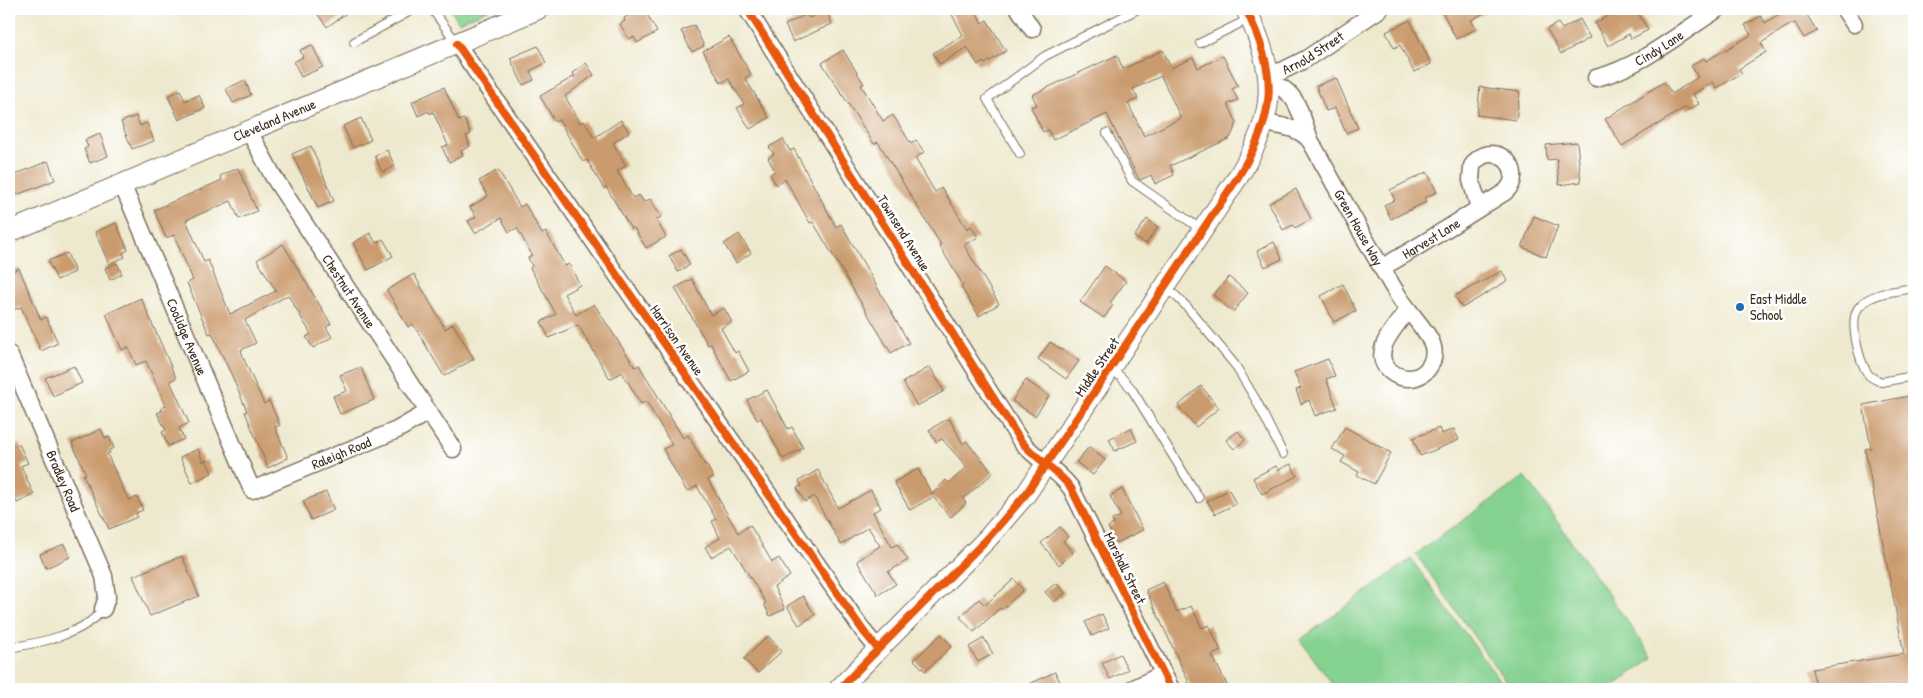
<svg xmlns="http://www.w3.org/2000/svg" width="1923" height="698" viewBox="0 0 1923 698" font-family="'Patrick Hand',sans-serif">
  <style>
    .green { fill: #85d190; stroke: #607e57 }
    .building { fill: #ca9b6e; fill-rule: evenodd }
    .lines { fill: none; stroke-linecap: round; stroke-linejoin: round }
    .service-casing { stroke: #7a6d5c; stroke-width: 10 }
    .minor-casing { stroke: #7a6d5c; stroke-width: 19 }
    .tertiary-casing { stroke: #7a6d5c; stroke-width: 22 }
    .service { stroke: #fff; stroke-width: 8 }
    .minor { stroke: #fff; stroke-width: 16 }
    .tertiary { stroke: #fff; stroke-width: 20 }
    .cycleway-casing { stroke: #fff; stroke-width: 11 }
    .cycleway { stroke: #e8590c; stroke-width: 8 }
    .poi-dot { fill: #1f6fb2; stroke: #fff; stroke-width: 2 }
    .labels { text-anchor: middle; stroke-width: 5; stroke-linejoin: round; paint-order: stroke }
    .street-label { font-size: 14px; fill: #3b2a1e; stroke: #fff }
    .poi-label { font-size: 14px; fill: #3b2a1e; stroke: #fff; text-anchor: start }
  </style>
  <rect width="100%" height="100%" fill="#fff"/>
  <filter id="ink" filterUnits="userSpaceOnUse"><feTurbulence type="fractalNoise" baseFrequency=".02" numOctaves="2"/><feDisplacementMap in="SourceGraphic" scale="10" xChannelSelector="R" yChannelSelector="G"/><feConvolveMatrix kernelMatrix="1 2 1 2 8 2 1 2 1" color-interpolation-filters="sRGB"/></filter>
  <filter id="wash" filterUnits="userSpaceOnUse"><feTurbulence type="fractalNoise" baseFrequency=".0096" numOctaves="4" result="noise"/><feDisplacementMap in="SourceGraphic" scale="20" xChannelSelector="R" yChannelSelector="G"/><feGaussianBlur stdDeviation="1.12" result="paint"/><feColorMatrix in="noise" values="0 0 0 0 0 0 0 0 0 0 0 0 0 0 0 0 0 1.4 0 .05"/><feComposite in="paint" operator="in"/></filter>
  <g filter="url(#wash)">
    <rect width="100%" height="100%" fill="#eee9ce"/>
    <path class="green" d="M450,9H490L459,22Z
      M1525,476L1653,658L1609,689H1511L1416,554Z
      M1411,559L1506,689H1336L1300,640Z"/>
    <g id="blocks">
      <path class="building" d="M314,9H352L327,27Z
        M640,9H644L657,32L637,43L634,37L629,39L620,24L625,21L624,18Z
        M949,9H975L982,23L987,20L1006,51L985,64L984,62L978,65L967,47L940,64L933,53L963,35Z
        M1441,9H1492L1471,20L1476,29L1456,39Z
        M1621,9H1636L1648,30L1631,39L1629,34L1608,46L1595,23Z
        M1787,9H1803L1817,31L1804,38L1795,23L1791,24L1761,43L1766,52L1739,69L1742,73L1717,88L1713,82L1693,94L1699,104L1688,110L1686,107L1622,146L1605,119L1664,82L1672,94L1698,77L1691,66L1704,58L1706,61L1751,35L1745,25L1761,16L1765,23Z
        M826,10L832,24L793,42L785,25L807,14L809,18Z
        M1580,19L1590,38L1561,54L1547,29L1558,23L1562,29Z
        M1410,20L1431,64L1414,72L1400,45L1394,48L1386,32Z
        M694,25L704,46L692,52L681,31Z
        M729,37L751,74L745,78L769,118L750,129L737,108L744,104L729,79L721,83L703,51Z
        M312,45L323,67L301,77L294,62L303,57L300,50Z
        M538,46L546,63L530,71L534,80L523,85L510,58Z
        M843,50L864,84L861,85L883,121L893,115L911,144L916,140L924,152L915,158L935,192L942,188L967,229L971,226L978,237L964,245L999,304L979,316L961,287L963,285L939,245H941L878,142L874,144L822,63Z
        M1163,50L1171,68L1193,58L1198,68L1223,56L1238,86L1232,89L1238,100L1228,104L1237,123L1230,138L1170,166L1174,175L1155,184L1151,175L1140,180L1138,178L1107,114L1053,140L1048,130L1043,132L1031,107L1037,105L1032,95L1117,55L1123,69ZM1161,76L1181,118L1144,136L1128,103L1138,99L1133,89Z
        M586,63L594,75L565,96L580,123L584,121L594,138L621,120L629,132L613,143L626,166L617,171L633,198L639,195L644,202L650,199L661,217L656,220L666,237L646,248L634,228L631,229L606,187L604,189L587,160L583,162L559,120L555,122L540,96L575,76L572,73Z
        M1336,78L1358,128L1346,133L1335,108L1326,111L1316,86Z
        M245,80L251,95L233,103L226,89Z
        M444,87L459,121L464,119L471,134L466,136L470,146L461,151L463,155L449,162L442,147L448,145L433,112L430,114L429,111L418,116L412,102Z
        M1480,87L1520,92L1516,120L1477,115Z
        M180,90L185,101L199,95L205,108L179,120L168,96Z
        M136,116L140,126L147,123L154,141L132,149L121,122Z
        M361,118L371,140L353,148L343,126Z
        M100,134L108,156L90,163L84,149L88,147L85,140Z
        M783,139L790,151L794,149L836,227L841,224L909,343L891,353L813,222L810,223L785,179L776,185L770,174L775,171L768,158L774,154L769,147Z
        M1577,142L1581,182L1559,185L1557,159L1547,160L1546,145Z
        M311,146L334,201L318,208L292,154Z
        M387,150L395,166L382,172L375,156Z
        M48,161L55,180L9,198V177Z
        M238,168L257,211L239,219L231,201L186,220L204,262L208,260L230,314L276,291L257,260L283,244L331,324L326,327L332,337L313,348L306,337L311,334L288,295L245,320L256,343L241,350L243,357L264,404L269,401L280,425L275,427L288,458L268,468L245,412L247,411L231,374L212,333L209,334L187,283L193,280L174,235L166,238L154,210L222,180L220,176Z
        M498,170L520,207L525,204L542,234L546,232L565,266L569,264L580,285L564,294L576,315L594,304L635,367L639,365L683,438L688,435L705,465L706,464L713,477L708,480L738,533L750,525L772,562L779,558L790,576L774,587L785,609L770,616L764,604L766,603L731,546L711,557L705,547L720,538L712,521L716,519L697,486L687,492L663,449L672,445L646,401L641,404L622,372L610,379L578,325L549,338L541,322L556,314L530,268L532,266L528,258L532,255L517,228L509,232L501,218L475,233L468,221L476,217L470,207L488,196L479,181Z
        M1427,172L1437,192L1424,198L1426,202L1391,219L1384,205L1395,200L1390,190Z
        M1296,189L1311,219L1295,228L1293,225L1283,230L1269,203Z
        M1534,216L1558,226L1546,257L1522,247Z
        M1147,219L1158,227L1146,244L1134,237Z
        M116,223L128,250L123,253L125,257L109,264L95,232Z
        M370,233L376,243L383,239L393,256L368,270L353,243Z
        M739,234L751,253L736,263L724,244Z
        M1274,242L1282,259L1265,267L1257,251Z
        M681,249L690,265L678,272L669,256Z
        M67,253L75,272L57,280L48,261Z
        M117,263L122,274L110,280L105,268Z
        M1105,266L1126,281L1110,303L1113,305L1104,318L1080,302Z
        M19,268L41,320L46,317L58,343L41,351L21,307L14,310L9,299V273Z
        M1502,271L1507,281L1462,308L1455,296Z
        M414,274L445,329L453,324L474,359L444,376L413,324L408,327L387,290Z
        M1229,277L1248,293L1233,312L1213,295Z
        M692,279L711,315L724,308L732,322L721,328L735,353L738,351L749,371L731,381L711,344L708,345L675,288Z
        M1343,284L1356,311L1334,322L1321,296Z
        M141,298L176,378L170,381L189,423L179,428L184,439L168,446L162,432L166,430L157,413L162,411L161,408L166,406L146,361L136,365L128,347L122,350L106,314Z
        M1050,342L1079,361L1066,379L1038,359Z
        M1328,359L1335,376L1326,379L1337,408L1315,416L1309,400L1301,404L1296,390L1301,388L1294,372Z
        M74,366L82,383L53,396L45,378Z
        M361,367L374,400L340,414L333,396L347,391L340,375Z
        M930,367L944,391L917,406L903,382Z
        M1026,380L1049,396L1035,416L1012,401Z
        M1201,386L1219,408L1196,427L1178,406Z
        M767,390L788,429L792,427L803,448L783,459L761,418L757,420L747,400Z
        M1914,395V689H1816L1812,669L1904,654L1865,449L1871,448L1863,405Z
        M949,418L963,444L966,441L993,473L963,499L966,503L951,517L933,497L910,510L894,482L918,469L932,494L946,480L949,483L967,467L942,439L936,442L929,430Z
        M1345,427L1391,453L1374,484L1357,475L1359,472L1341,462L1345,456L1332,449Z
        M1131,428L1137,441L1115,451L1109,439Z
        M1439,428L1441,434L1454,429L1459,440L1420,456L1413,438Z
        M101,429L105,438L109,437L114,448L109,450L110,453L107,454L126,495H127L130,500L137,497L143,510L136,513L137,517L109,529L83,475L86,474L72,443Z
        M1238,431L1245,440L1234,449L1226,440Z
        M9,439L12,447L19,444L28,463L21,466L34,495L17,503L15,500L9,502Z
        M1089,447L1105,460L1093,475L1076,462Z
        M198,449L203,462L206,460L212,473L192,483L180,457Z
        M1291,464L1297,476L1262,494L1253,478L1276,466L1278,470Z
        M818,470L838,508L871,490L881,508L873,512L892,547L897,544L908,560L888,572L896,584L878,595L857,561L880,546L868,527L841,545L814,496L805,502L797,488L802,486L799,481Z
        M1122,489L1143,530L1116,543L1108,527L1114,524L1112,520L1121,516L1110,496Z
        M1229,490L1236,504L1215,514L1207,501Z
        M326,492L334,510L311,520L303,501Z
        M1060,527L1068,537L1063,541L1073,553L1059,565L1041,543Z
        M64,544L70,557L46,568L40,554Z
        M182,556L199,596L150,616L133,576Z
        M1014,579L1023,590L1002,610L1000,608L974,632L960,617L979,599L985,605Z
        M1163,582L1177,612L1191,606L1202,628L1209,625L1221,651L1212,655L1229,689H1192L1146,590Z
        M1056,583L1065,593L1054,602L1045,592Z
        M803,596L815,615L799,625L787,606Z
        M1102,614L1109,628L1092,636L1085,622Z
        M941,634L952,646L925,671L914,660Z
        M768,636L782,651L758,673L744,659Z
        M984,638L993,654L978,662L969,647Z
        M1120,654L1128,670L1110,679L1102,663Z
        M1055,672L1064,689H1019Z"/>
    </g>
  </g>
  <g filter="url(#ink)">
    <use href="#blocks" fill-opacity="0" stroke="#7a6d5c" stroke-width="1"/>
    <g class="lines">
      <g class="service-casing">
        <path id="service" d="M432,9L456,42
          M354,42L414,9
          M1200,43L1249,19
          M1107,133L1132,181L1202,230
          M1020,154L987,99L1045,56L1138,9
          M1165,288L1176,296L1188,308L1235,365L1256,400L1283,454
          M1914,288C1897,291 1871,292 1859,307C1848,320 1859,361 1868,374C1871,378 1877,380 1881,382L1914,376
          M1110,369L1121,377L1131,388L1199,498
          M9,648C38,643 84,635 103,609"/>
      </g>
      <g class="minor-casing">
        <g id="minor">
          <path d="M747,9L1020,440C1035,459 1057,469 1071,488L1171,689"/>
          <path d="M1019,9L1032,29"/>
          <path d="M1844,9L1854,24"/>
          <path d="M457,44L864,632L878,649"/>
          <path id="s1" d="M1268,73L1282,71L1306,59L1380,9"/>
          <path id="s2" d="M1596,78C1640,67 1680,33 1718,9"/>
          <path id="s3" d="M1269,84C1298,87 1302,120 1311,142C1340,194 1368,246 1399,297C1407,310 1431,335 1433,347C1436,360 1428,373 1416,377C1409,379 1401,378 1394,374C1366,356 1395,327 1408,310"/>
          <path d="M1264,123C1281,126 1300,127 1311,142"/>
          <path id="s4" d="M249,131L273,176L453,449"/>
          <path id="s5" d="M122,184L252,490L397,430L428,412"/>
          <path id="s6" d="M1383,267C1424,244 1464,218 1505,192C1530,169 1491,136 1472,166L1471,180L1479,208"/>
          <path id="s7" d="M9,354L104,576L107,597L103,609"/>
          <path d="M1132,689L1163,674"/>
        </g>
      </g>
      <g class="tertiary-casing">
        <g id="tertiary">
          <path id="s8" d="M9,232L538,9"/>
          <path d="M839,689L988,538L1026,494L1238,177C1277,112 1278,77 1246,9"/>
        </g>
      </g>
      <use href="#service" class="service"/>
      <use href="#minor" class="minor"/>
      <use href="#tertiary" class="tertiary"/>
      <g class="cycleway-casing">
        <path id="cycleway" d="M747,9L1020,440C1035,459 1057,469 1071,488L1171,689
          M457,44L864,632L878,649
          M839,689L988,538L1026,494L1238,177C1277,112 1278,77 1246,9"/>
      </g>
      <use href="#cycleway" class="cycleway"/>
    </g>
  </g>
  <circle class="poi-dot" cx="1740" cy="307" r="5"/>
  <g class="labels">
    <g class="street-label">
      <text dy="5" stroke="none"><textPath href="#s2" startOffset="70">Cindy Lane</textPath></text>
      <text dy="5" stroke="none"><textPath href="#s1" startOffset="50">Arnold Street</textPath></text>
      <text dy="5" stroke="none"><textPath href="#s8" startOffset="288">Cleveland Avenue</textPath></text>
      <text dy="5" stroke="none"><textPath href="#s3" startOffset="174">Green House Way</textPath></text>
      <text transform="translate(904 233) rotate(58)" y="5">Townsend Avenue</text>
      <text dy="5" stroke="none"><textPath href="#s6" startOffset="56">Harvest Lane</textPath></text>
      <text dy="5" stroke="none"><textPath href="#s4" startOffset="189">Chestnut Avenue</textPath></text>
      <text dy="5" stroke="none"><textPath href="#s5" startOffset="166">Coolidge Avenue</textPath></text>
      <text transform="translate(677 340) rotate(55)" y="5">Harrison Avenue</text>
      <text transform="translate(1097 367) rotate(-56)" y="5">Middle Street</text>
      <text dy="5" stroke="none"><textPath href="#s5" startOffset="429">Raleigh Road</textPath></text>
      <text dy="5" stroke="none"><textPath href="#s7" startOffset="138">Bradley Road</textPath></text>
      <text transform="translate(1125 568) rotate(64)" y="5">Marshall Street</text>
    </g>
    <g class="poi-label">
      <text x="1750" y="304">East Middle<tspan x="1750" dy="16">School</tspan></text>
    </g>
  </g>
  <rect width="1923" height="698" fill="none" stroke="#fff" stroke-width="30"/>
</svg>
